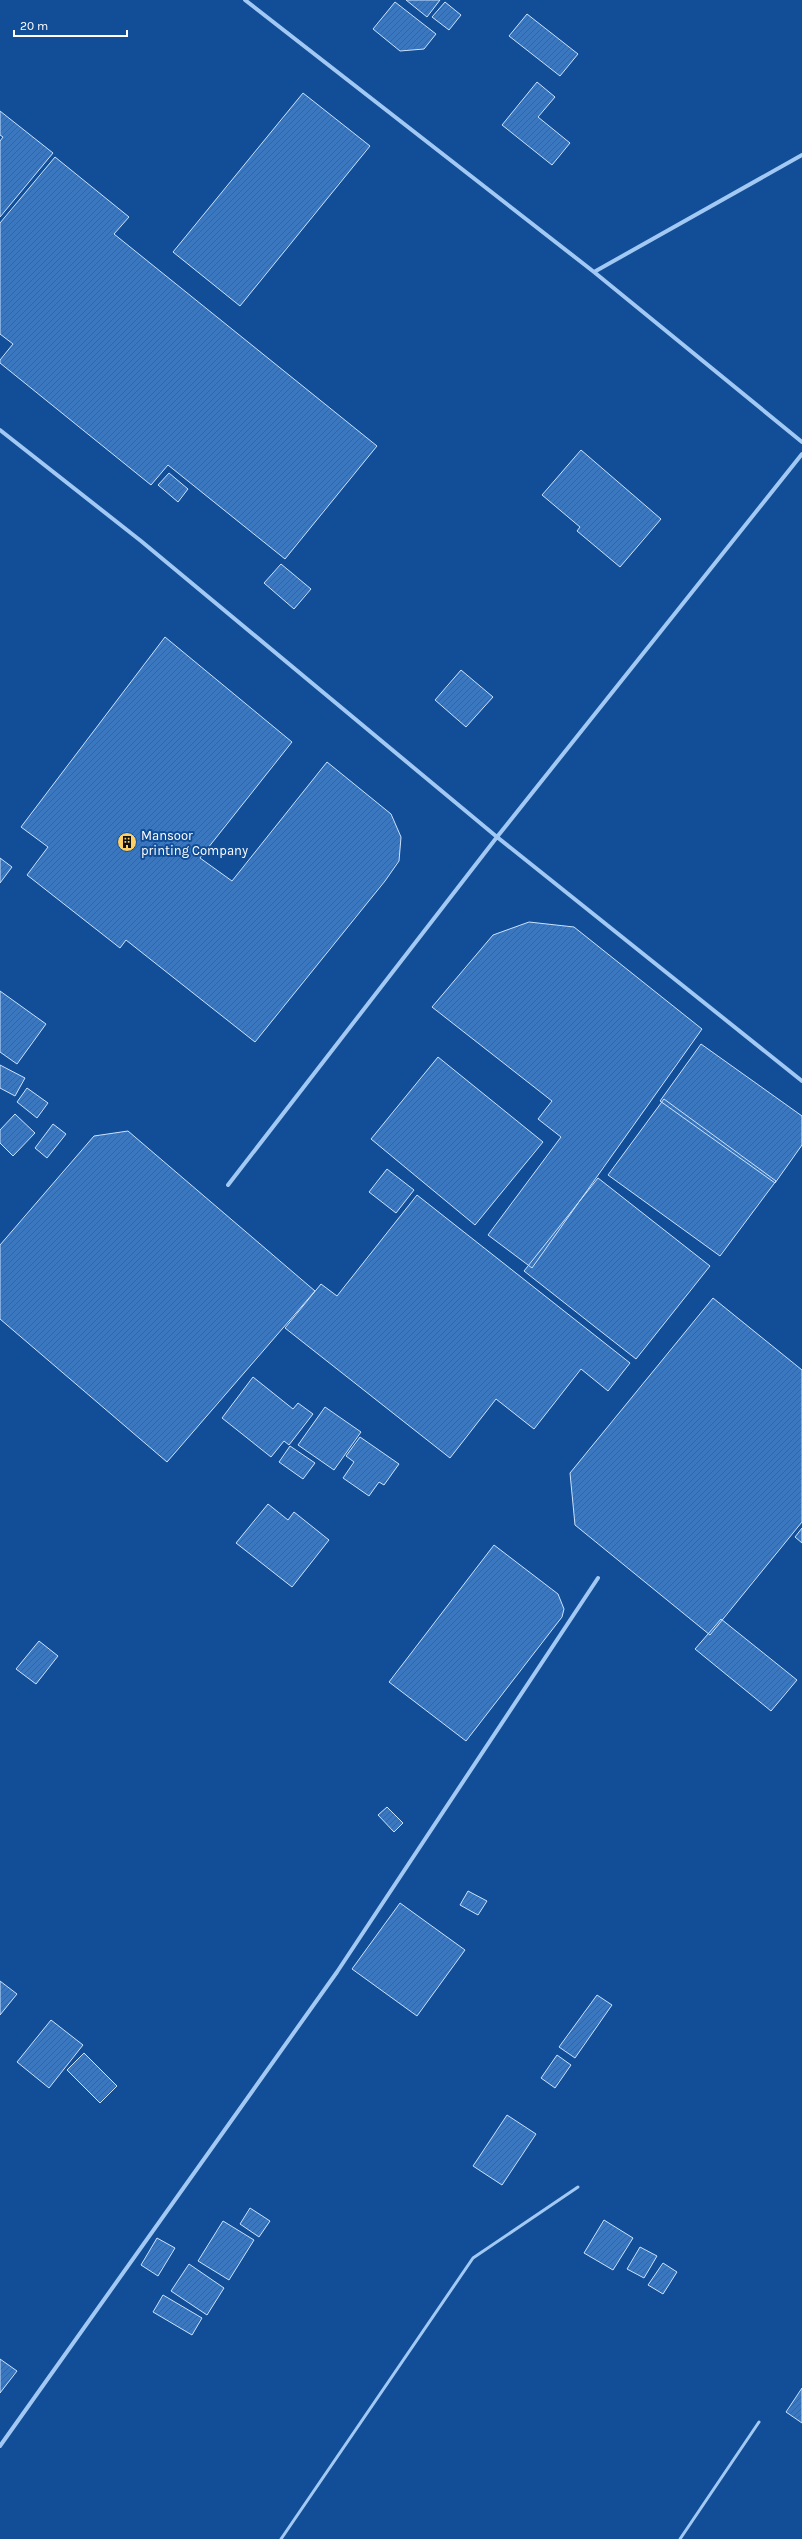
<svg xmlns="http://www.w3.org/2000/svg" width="802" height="2539" viewBox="0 0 802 2539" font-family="Karla,sans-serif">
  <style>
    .building { fill: url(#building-hatch); stroke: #cae2fe }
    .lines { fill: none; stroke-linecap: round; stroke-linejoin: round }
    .service { stroke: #a2c8f4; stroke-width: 3 }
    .minor { stroke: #a2c8f4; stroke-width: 4 }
    .labels { text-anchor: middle; stroke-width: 4; stroke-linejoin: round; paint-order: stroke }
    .poi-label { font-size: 13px; fill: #fff; stroke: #114e97; text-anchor: start }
  </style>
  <defs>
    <pattern id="building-hatch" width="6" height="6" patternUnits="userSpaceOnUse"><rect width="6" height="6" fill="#3a77bf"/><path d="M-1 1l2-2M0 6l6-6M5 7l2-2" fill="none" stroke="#436286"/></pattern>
  </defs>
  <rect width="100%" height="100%" fill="#114e97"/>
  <path class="building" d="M406,0H440L427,17Z
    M395,2L436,34L424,49L400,51L373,29Z
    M445,2L461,15L449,30L432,17Z
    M527,14L578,54L560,76L509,36Z
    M537,82L555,97L538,117L570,143L552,165L502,125Z
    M303,93L370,146L240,306L173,252Z
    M0,111L53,153L0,217V141L3,137L0,135Z
    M55,157L129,217L114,234L377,446L285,559L168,465L151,485L0,363V360L13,344L0,334V223Z
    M581,450L661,519L620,567L577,531L580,527L542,495Z
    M169,473L188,489L178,502L158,485Z
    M281,564L311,589L294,609L264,583Z
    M165,637L292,742L200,858L232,881L327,762L391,814L401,837L399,861L385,881L255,1042L126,940L120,948L27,875L48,847L21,827Z
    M461,670L493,697L466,727L435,700Z
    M0,858L12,867L0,883Z
    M529,922L574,927L702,1029L532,1268L488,1235L561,1137L538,1119L552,1101L432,1007L493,935Z
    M0,991L46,1024L17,1064L0,1052Z
    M701,1044L802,1116V1145L775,1183L660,1101Z
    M438,1057L543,1142L475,1225L371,1139Z
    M0,1065L25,1078L15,1096L0,1088Z
    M27,1088L48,1103L37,1118L17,1102Z
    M664,1099L776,1181L720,1256L608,1175Z
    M15,1114L35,1133L13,1156L0,1143V1130Z
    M53,1124L66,1134L47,1158L35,1148Z
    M128,1131L315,1291L167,1462L0,1319V1245L94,1136Z
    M387,1169L414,1190L396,1213L369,1192Z
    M598,1178L710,1266L636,1359L524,1271Z
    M417,1195L630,1363L608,1391L581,1369L534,1429L496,1399L450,1458L285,1328L321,1284L337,1296Z
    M713,1298L802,1370V1522L710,1635L575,1525L570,1473Z
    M253,1377L293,1409L298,1403L313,1414L289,1445L284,1441L271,1457L222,1418Z
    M325,1407L361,1432L334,1470L298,1445Z
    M360,1437L399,1464L384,1485L379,1482L369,1496L343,1478L354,1462L346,1456Z
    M290,1446L315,1463L303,1479L279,1462Z
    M268,1504L288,1520L294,1512L329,1540L292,1587L236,1543Z
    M802,1528V1543L795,1537Z
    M494,1545L558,1594L564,1609L562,1617L466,1741L389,1682Z
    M721,1619L797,1680L771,1711L695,1649Z
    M39,1641L58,1656L36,1684L16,1669Z
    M387,1807L403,1823L394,1832L378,1815Z
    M468,1891L487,1901L478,1915L460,1905Z
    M400,1903L465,1950L417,2016L352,1969Z
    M0,1981L17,1994L0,2015Z
    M597,1995L612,2005L575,2058L559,2047Z
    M51,2020L83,2045L49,2088L17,2062Z
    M84,2053L117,2086L100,2103L67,2070Z
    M557,2055L571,2065L555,2088L541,2078Z
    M507,2115L536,2134L502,2185L473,2166Z
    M250,2208L270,2221L259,2237L240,2224Z
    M604,2220L633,2238L613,2270L584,2253Z
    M223,2221L254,2240L229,2280L198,2261Z
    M157,2238L175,2248L158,2276L141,2265Z
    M640,2247L657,2256L644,2278L627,2269Z
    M663,2263L677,2272L663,2294L648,2285Z
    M189,2264L224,2288L207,2315L171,2291Z
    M163,2295L202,2318L192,2335L153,2312Z
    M0,2359L17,2371L0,2393Z
    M802,2388V2423L786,2412Z"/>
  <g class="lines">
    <path class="service" d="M281,2539L473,2258L578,2187
      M680,2539L759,2422"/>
    <path class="minor" d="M245,0L594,272L802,442
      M594,272L802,155
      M0,430L141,541L497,837L802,1081
      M228,1185L497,837L802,454
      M0,2446L337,1972L598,1578"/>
  </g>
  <defs>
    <g id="building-disc" transform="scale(1)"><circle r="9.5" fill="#ffd064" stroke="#114e97"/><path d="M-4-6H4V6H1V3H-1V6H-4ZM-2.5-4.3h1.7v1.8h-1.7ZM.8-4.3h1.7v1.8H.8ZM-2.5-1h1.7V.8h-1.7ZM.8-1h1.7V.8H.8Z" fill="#111"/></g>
  </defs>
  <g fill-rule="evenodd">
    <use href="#building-disc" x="127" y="842"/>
  </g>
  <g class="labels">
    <g class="poi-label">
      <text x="141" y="840">Mansoor<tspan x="141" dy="15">printing Company</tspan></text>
    </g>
  </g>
  <path d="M14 30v6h113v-6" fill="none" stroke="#ffffff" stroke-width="2"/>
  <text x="20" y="30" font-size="12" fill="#ffffff" stroke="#114e97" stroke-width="3" paint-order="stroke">20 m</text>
</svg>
